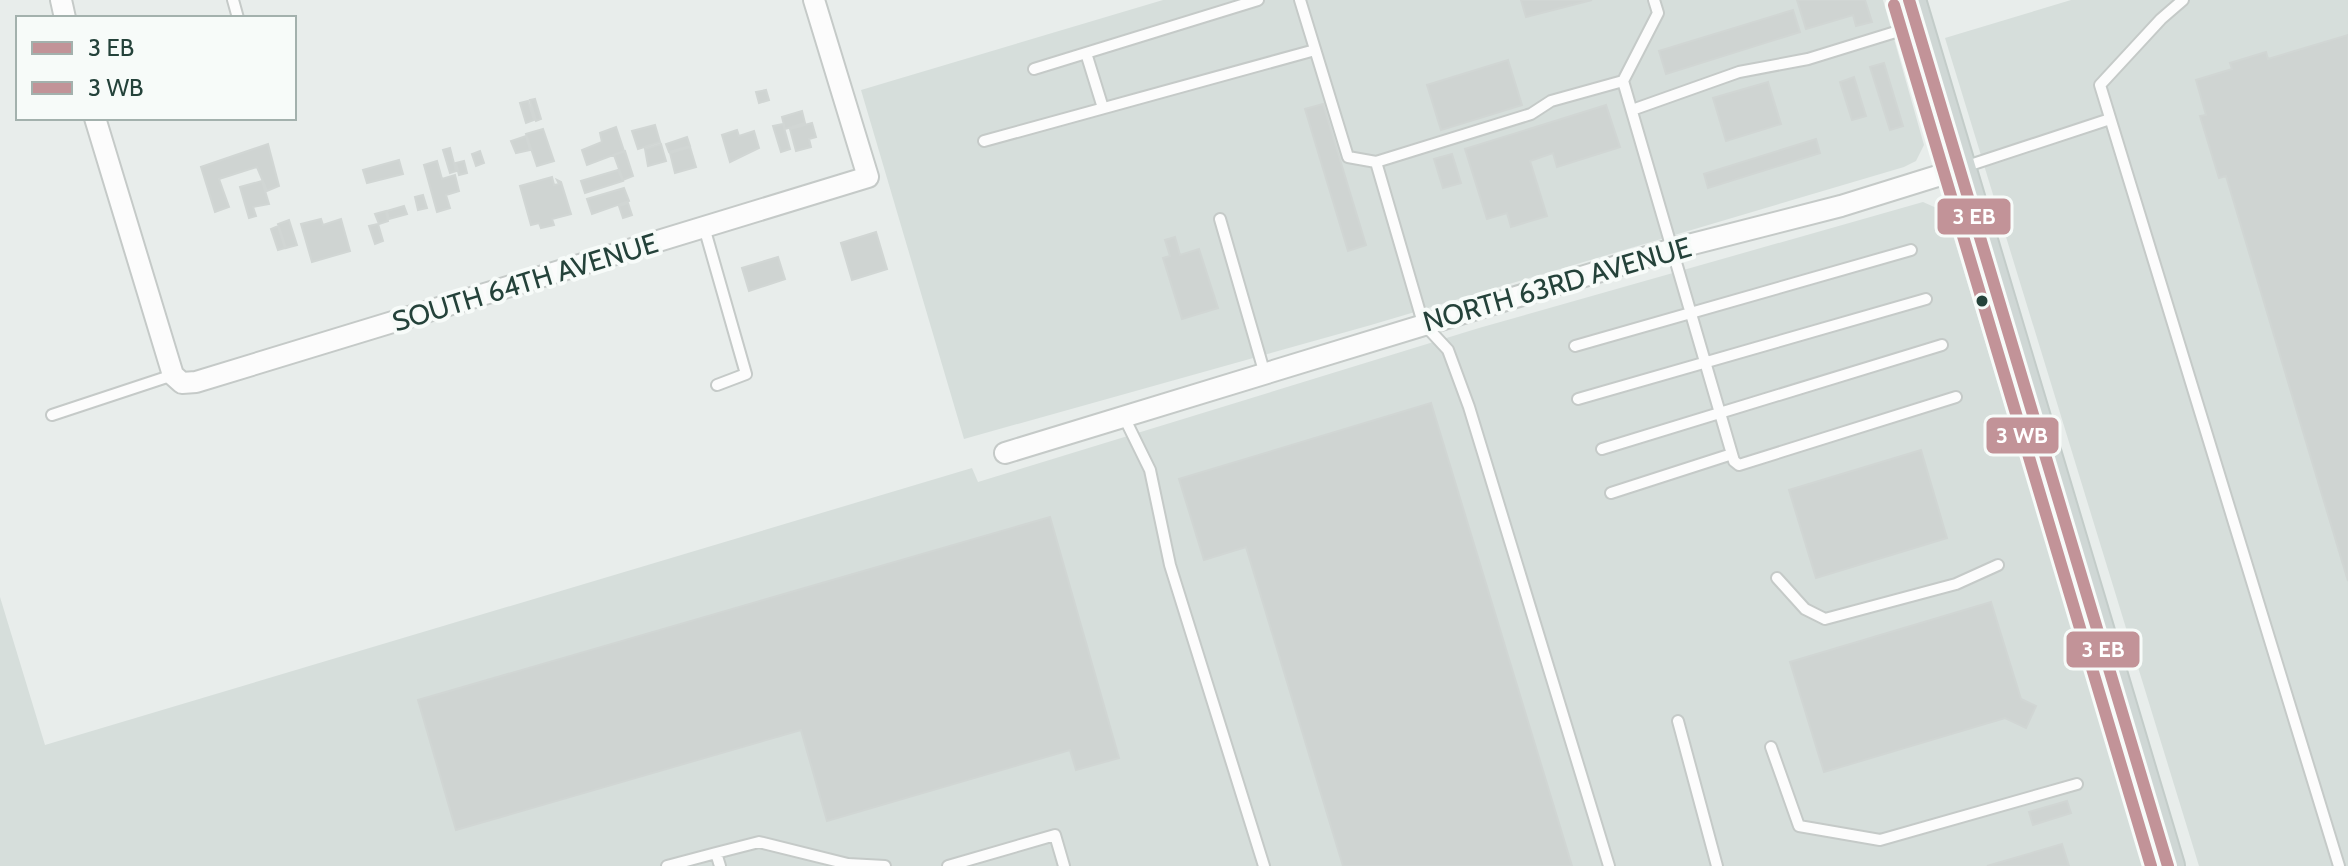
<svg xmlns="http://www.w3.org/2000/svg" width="2348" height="866" viewBox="0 0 2348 866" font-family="Cabin,sans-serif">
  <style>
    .built { fill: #d6dedb }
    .building { fill: #cfd4d2; stroke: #d1d6d4; stroke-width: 2 }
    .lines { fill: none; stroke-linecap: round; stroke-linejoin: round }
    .service-casing { stroke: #c5cac8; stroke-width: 14 }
    .minor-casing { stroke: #c5cac8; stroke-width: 24 }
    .primary-casing { stroke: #c3ccc9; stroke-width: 36 }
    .service { stroke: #fcfcfc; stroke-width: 10 }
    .minor { stroke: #fcfcfc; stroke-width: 20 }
    .primary { stroke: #cfd7d5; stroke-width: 32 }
    .bus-1-casing { stroke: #f7fbf9; stroke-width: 18 }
    .bus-2-casing { stroke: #f7fbf9; stroke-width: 18 }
    .bus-1 { stroke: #c29398; stroke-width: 12 }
    .bus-2 { stroke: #c29398; stroke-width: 12 }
    .bus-dot { fill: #24423a; stroke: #f7fbf9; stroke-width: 3 }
    .labels { text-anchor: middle; stroke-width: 8; stroke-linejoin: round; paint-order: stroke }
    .street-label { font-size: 28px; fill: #24423a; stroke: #f7fbf9 }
    .line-badge { stroke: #f7fbf9; stroke-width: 3 }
    .badge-label { font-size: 22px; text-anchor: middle; font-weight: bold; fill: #fff }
  </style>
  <rect width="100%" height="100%" fill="#e8edeb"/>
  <path class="built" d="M1163,0H1883L1924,145L1916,161L1904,167L1371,325L964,439L861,90Z
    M2071,0H2348V866H2199L1945,38Z
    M1923,202L1941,210L1949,222L2144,866H0V597L45,745L972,468L978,482L1479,328Z"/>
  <path class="building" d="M1521,0H1592L1526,17Z
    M1797,0H1865L1872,22L1856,26L1853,15L1806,29Z
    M1793,10L1800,32L1666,74L1659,51Z
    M2348,35V581L2226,176L2219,178L2200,116L2206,115L2196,80L2232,69L2230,63L2266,52L2268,59Z
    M1508,60L1522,105L1441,130L1427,85Z
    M1884,63L1903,126L1890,130L1870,67Z
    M1854,77L1866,116L1852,120L1840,82Z
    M1768,82L1781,124L1726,141L1713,98Z
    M766,90L769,100L759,103L756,92Z
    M535,99L541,119L536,121L530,100Z
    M528,101L534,120L526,123L520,103Z
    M1323,104L1366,245L1348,251L1305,109Z
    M1606,105L1620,147L1557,167L1553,153L1530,161L1547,216L1511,227L1507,213L1487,219L1465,149Z
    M802,111L805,123L785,129L782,117Z
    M812,123L816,137L809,139L811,147L796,151L790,129Z
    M783,124L790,149L781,152L773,126Z
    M655,125L660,142L638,149L632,131Z
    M616,127L624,151L587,165L582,150L602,142L600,133Z
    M543,129L554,161L537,166L526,134Z
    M737,130L739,136L754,131L759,148L730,162L722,135Z
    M526,136L530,150L516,153L511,141Z
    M687,137L690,146L669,152L666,144Z
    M1816,139L1820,153L1708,188L1704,174Z
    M268,144L279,186L267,191L257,167L219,179L229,207L215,212L201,167Z
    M661,144L666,161L648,166L645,149Z
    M690,147L696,167L675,173L670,153Z
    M450,148L456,171L450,173L443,150Z
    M480,151L484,163L476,166L472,154Z
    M625,151L633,176L623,180L614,155Z
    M1452,154L1461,183L1443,188L1434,159Z
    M399,160L403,174L367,183L363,170Z
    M437,161L442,179L455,175L459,191L446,195L450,208L437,212L424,165Z
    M464,161L467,173L459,175L456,163Z
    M618,170L623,181L585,193L581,181Z
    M552,177L554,185L559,184L557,180L561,182L571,214L552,219L554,225L541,228L539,223L531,225L520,186Z
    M262,181L269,204L253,207L256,216L249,218L240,187Z
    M624,188L629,201L592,214L587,199Z
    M423,195L427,208L418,210L415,197Z
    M628,203L632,215L623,218L619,206Z
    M404,206L407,214L389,219L387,211Z
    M386,211L388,221L379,224L375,214Z
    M321,219L323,225L341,219L350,251L312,262L301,224Z
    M289,220L297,245L286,248L278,224Z
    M378,224L383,241L375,244L369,226Z
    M278,226L285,248L278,250L271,229Z
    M876,232L887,269L852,280L841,243Z
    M1175,237L1180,255L1199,249L1218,308L1182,319L1163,258L1170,256L1165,240Z
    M778,257L785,279L749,291L742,268Z
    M1431,403L1572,866H1343L1246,547L1204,560L1179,479Z
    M1921,450L1947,538L1816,578L1789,490Z
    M1050,517L1119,758L1076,770L1070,750L827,821L801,730L456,830L418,700Z
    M1991,602L2021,699L2036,706L2026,728L2005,718L1824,772L1790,662Z
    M2067,801L2071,813L2033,825L2029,812Z
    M2062,844L2069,866H1987Z"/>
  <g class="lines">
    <g class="service-casing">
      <path id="service" d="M233,0L238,18
        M1300,0L1348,157L1376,162
        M2183,0L2161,19L2100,85L2339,866
        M1086,53L1103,108
        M1034,69L1258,0
        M1623,81L1658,13L1654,0
        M1632,110L1739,72L1808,59L1915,26
        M984,141L1315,50
        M1964,167L2110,119
        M1220,219L1264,371
        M704,227L746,374L717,385
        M1575,346L1911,250
        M1578,399L1926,299
        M52,415L173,375
        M1123,415L1150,470L1170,565L1264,866
        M1602,449L1942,345
        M1611,493L1732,454
        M1777,578L1805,609L1825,619L1956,584L1998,565
        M1678,721L1717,866
        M1771,747L1799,826L1880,840L2077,784
        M667,866L716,853
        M720,866L716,853L759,842L848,864L885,866
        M948,866L1055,835L1064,866
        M1609,866L1469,407L1448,350L1423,323L1376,162L1531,114L1551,101L1623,81L1734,461L1739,465L1956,397"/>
    </g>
    <g class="minor-casing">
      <path id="minor" d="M61,0L65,18
        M95,118L173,375L182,383L196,382L868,177L814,0
        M1005,453L1673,249L1841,206L1960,169"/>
    </g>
    <g class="primary-casing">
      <path id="primary" d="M1909,0L2168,866"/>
    </g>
    <use href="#service" class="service"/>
    <use href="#minor" class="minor"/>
    <use href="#primary" class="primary"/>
    <g class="bus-1-casing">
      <path id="bus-1" d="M1909,0L2168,866"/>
    </g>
    <g class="bus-2-casing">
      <path id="bus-2" d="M1894,5L2151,866"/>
    </g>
    <use href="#bus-1" class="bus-1"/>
    <use href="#bus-2" class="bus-2"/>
  </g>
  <circle class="bus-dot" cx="1982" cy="301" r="7"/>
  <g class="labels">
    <g class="street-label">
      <text transform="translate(525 282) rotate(-17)" y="10">SOUTH 64TH AVENUE</text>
      <text transform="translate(1557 284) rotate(-16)" y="10">NORTH 63RD AVENUE</text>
    </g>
  </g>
  <g class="line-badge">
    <rect x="1936" y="197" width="76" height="39" rx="8" fill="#c29398"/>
    <rect x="1985" y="416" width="75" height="39" rx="8" fill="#c29398"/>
    <rect x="2065" y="630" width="76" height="39" rx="8" fill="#c29398"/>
  </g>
  <g class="badge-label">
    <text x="1974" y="224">3 EB</text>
    <text x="2022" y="443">3 WB</text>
    <text x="2103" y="657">3 EB</text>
  </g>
  <rect x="16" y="16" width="280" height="104" fill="#f7fbf9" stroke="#a3b1ad" stroke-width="2"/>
  <rect x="32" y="42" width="40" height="12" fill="#c29398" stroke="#a3b1ad" stroke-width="2"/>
  <text x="88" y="56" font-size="24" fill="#24423a">3 EB</text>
  <rect x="32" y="82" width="40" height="12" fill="#c29398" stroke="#a3b1ad" stroke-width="2"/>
  <text x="88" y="96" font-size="24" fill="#24423a">3 WB</text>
</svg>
